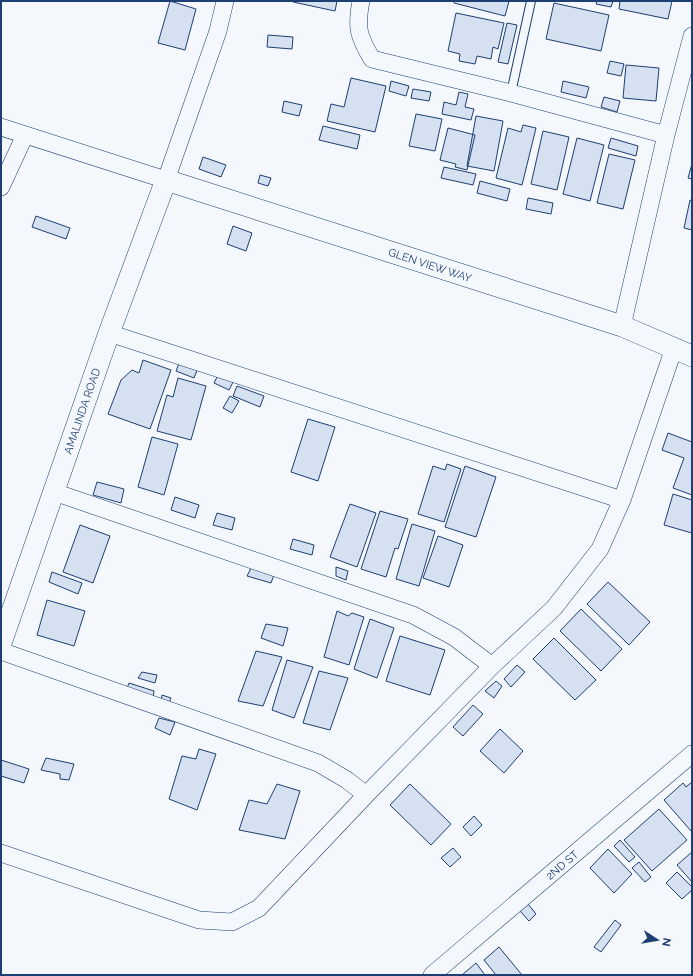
<svg xmlns="http://www.w3.org/2000/svg" width="693" height="976" viewBox="0 0 693 976" font-family="Raleway,sans-serif">
  <style>
    .building { fill: #d5e0f0; stroke: #1d3f73 }
    .lines { fill: none; stroke-linecap: round; stroke-linejoin: round }
    .service-casing { stroke: #1d3f73; stroke-width: 10 }
    .minor-casing { stroke: #1d3f73; stroke-width: 18 }
    .tertiary-casing { stroke: #1d3f73; stroke-width: 22 }
    .service { stroke: #f4f7fb; stroke-width: 8 }
    .minor { stroke: #f4f7fb; stroke-width: 17 }
    .tertiary { stroke: #f4f7fb; stroke-width: 21 }
    .labels { text-anchor: middle; stroke-width: 3; stroke-linejoin: round; paint-order: stroke }
    .street-label { font-size: 11px; fill: #1d3f73; stroke: #f4f7fb }
  </style>
  <rect width="100%" height="100%" fill="#f4f7fb"/>
  <path class="building" d="M170,1L196,9L185,50L158,43Z
    M293,1H337L335,11L293,2Z
    M454,1H509L505,16L454,3Z
    M597,1H613L611,7L596,4Z
    M620,1H672L668,19L619,9Z
    M554,3L609,15L601,51L546,39Z
    M456,13L504,23L498,49L493,47L491,59L477,56L475,64L459,61L460,54L448,51Z
    M507,23L517,25L508,64L498,62Z
    M268,35L293,37L292,49L267,47Z
    M610,61L624,64L621,76L607,73Z
    M626,65L659,68L656,101L623,98Z
    M351,78L386,86L375,132L327,121L331,104L344,107Z
    M391,81L409,86L406,96L389,91Z
    M563,81L589,87L586,98L561,92Z
    M413,89L431,92L429,101L411,98Z
    M459,92L468,94L465,107L474,109L471,120L442,114L444,102L456,105Z
    M604,97L620,101L617,112L601,107Z
    M284,101L302,105L299,116L282,112Z
    M416,114L442,119L435,151L409,146Z
    M476,116L503,121L494,171L467,166Z
    M523,125L536,128L522,185L496,178L508,128L521,132Z
    M323,126L360,135L357,149L319,140Z
    M448,128L475,135L467,170L455,167L456,164L440,160Z
    M543,131L569,137L557,190L531,184Z
    M577,138L604,145L590,201L563,194Z
    M611,138L638,146L636,156L608,148Z
    M609,154L635,160L623,209L597,203Z
    M203,157L226,165L221,177L199,169Z
    M692,164V179L688,178Z
    M444,167L476,174L473,185L441,178Z
    M260,175L271,178L268,186L258,183Z
    M480,181L510,189L507,201L477,193Z
    M528,198L553,203L551,214L526,209Z
    M690,200L692,201V230L684,228Z
    M36,216L70,228L66,239L32,227Z
    M233,226L252,233L246,251L227,244Z
    M143,360L171,370L150,429L108,414L121,380L132,370L139,373Z
    M180,361L198,368L194,378L176,371Z
    M218,375L233,382L229,390L214,383Z
    M178,378L206,386L191,440L157,431L167,395L173,397Z
    M237,386L264,396L260,407L233,396Z
    M230,396L239,401L232,413L223,408Z
    M308,419L335,427L318,481L291,472Z
    M668,433L692,442V495L673,488L684,458L662,450Z
    M152,437L178,444L164,495L138,487Z
    M447,464L461,469L444,522L418,514L433,466L445,470Z
    M465,466L496,477L476,537L445,527Z
    M97,482L124,489L121,503L93,495Z
    M673,494L692,500V533L664,525Z
    M175,497L199,505L195,518L171,510Z
    M350,504L376,513L357,567L330,557Z
    M380,511L408,519L398,549L395,548L386,577L361,569Z
    M217,513L235,518L232,530L213,525Z
    M412,524L435,531L419,586L396,579Z
    M80,525L110,536L93,583L63,572Z
    M438,536L463,545L449,587L423,578Z
    M293,539L314,545L312,555L290,549Z
    M336,567L348,571L346,580L336,576Z
    M251,568L274,575L271,583L247,576Z
    M52,572L82,583L78,594L49,582Z
    M608,582L650,622L629,645L587,604Z
    M47,600L85,611L74,646L37,635Z
    M581,609L622,649L601,671L560,631Z
    M337,611L348,616L352,613L364,617L349,665L324,657Z
    M370,619L394,628L377,678L354,669Z
    M266,624L288,628L283,646L261,638Z
    M400,636L445,650L430,695L386,681Z
    M554,638L596,680L575,700L533,659Z
    M256,651L282,657L263,706L238,701Z
    M287,660L313,667L294,718L272,710Z
    M517,665L525,672L511,687L504,679Z
    M319,671L348,678L330,730L303,723Z
    M142,672L157,675L155,683L138,678Z
    M496,681L502,686L494,698L485,691Z
    M129,683L154,691L153,698L127,688Z
    M162,695L171,698L169,703L161,701Z
    M473,705L483,714L463,736L453,727Z
    M159,718L175,722L170,735L155,728Z
    M500,729L523,751L504,773L480,751Z
    M199,749L216,754L197,810L169,799L182,756L196,759Z
    M46,758L74,764L69,780L60,779V774L41,770Z
    M1,760L29,769L24,783L1,776Z
    M692,782V830L691,831L664,800L683,783L686,787Z
    M277,784L300,791L285,839L239,830L249,800L267,804Z
    M410,784L451,824L431,845L390,805Z
    M659,809L687,840L652,871L624,840Z
    M474,816L482,825L471,836L463,827Z
    M620,840L635,857L629,862L614,846Z
    M453,848L461,857L450,867L441,858Z
    M608,849L632,874L614,893L590,868Z
    M692,852V882L677,865Z
    M639,862L651,877L645,882L632,868Z
    M677,872L692,887V890L682,899L666,883Z
    M528,904L536,914L529,921L520,911Z
    M615,920L621,925L601,952L594,947Z
    M499,947L522,975H496L484,960Z
    M476,963L485,975H462Z"/>
  <g class="lines">
    <g class="service-casing">
      <path id="service" d="M511,93L531,1"/>
    </g>
    <g class="minor-casing">
      <path id="minor" d="M361,1C356,27 358,36 372,59L511,93L666,135
        M1,127L166,180L218,31L225,1
        M1,187L25,135
        M622,326L666,135L692,36
        M109,333L622,500
        M54,492L413,615L454,637L492,666
        M1,651L318,763L347,780L366,795
        M1,853L199,920L232,922L259,908L366,795L492,666L554,608L600,549L622,500L674,348
        M432,975L692,754"/>
    </g>
    <g class="tertiary-casing">
      <path id="tertiary" d="M1,643L109,333L166,180L622,326L692,356"/>
    </g>
    <use href="#service" class="service"/>
    <use href="#minor" class="minor"/>
    <use href="#tertiary" class="tertiary"/>
  </g>
  <g class="labels">
    <g class="street-label">
      <text transform="translate(430 265) rotate(18)" y="4">GLEN VIEW WAY</text>
      <text transform="translate(82 411) rotate(-71)" y="4">AMALINDA ROAD</text>
      <text transform="translate(562 865) rotate(-40)" y="4">2ND ST</text>
    </g>
  </g>
  <rect width="693" height="976" fill="none" stroke="#1d3f73" stroke-width="4"/>
  <g transform="translate(657 940) rotate(102)" stroke="#f4f7fb" stroke-width="3" paint-order="stroke">
  <path d="M0-3L7 15L0 10L-7 15Z" fill="#1d3f73"/>
  <text y="-6" font-size="11" font-weight="bold" text-anchor="middle" fill="#1d3f73">N</text>
  </g>
</svg>
